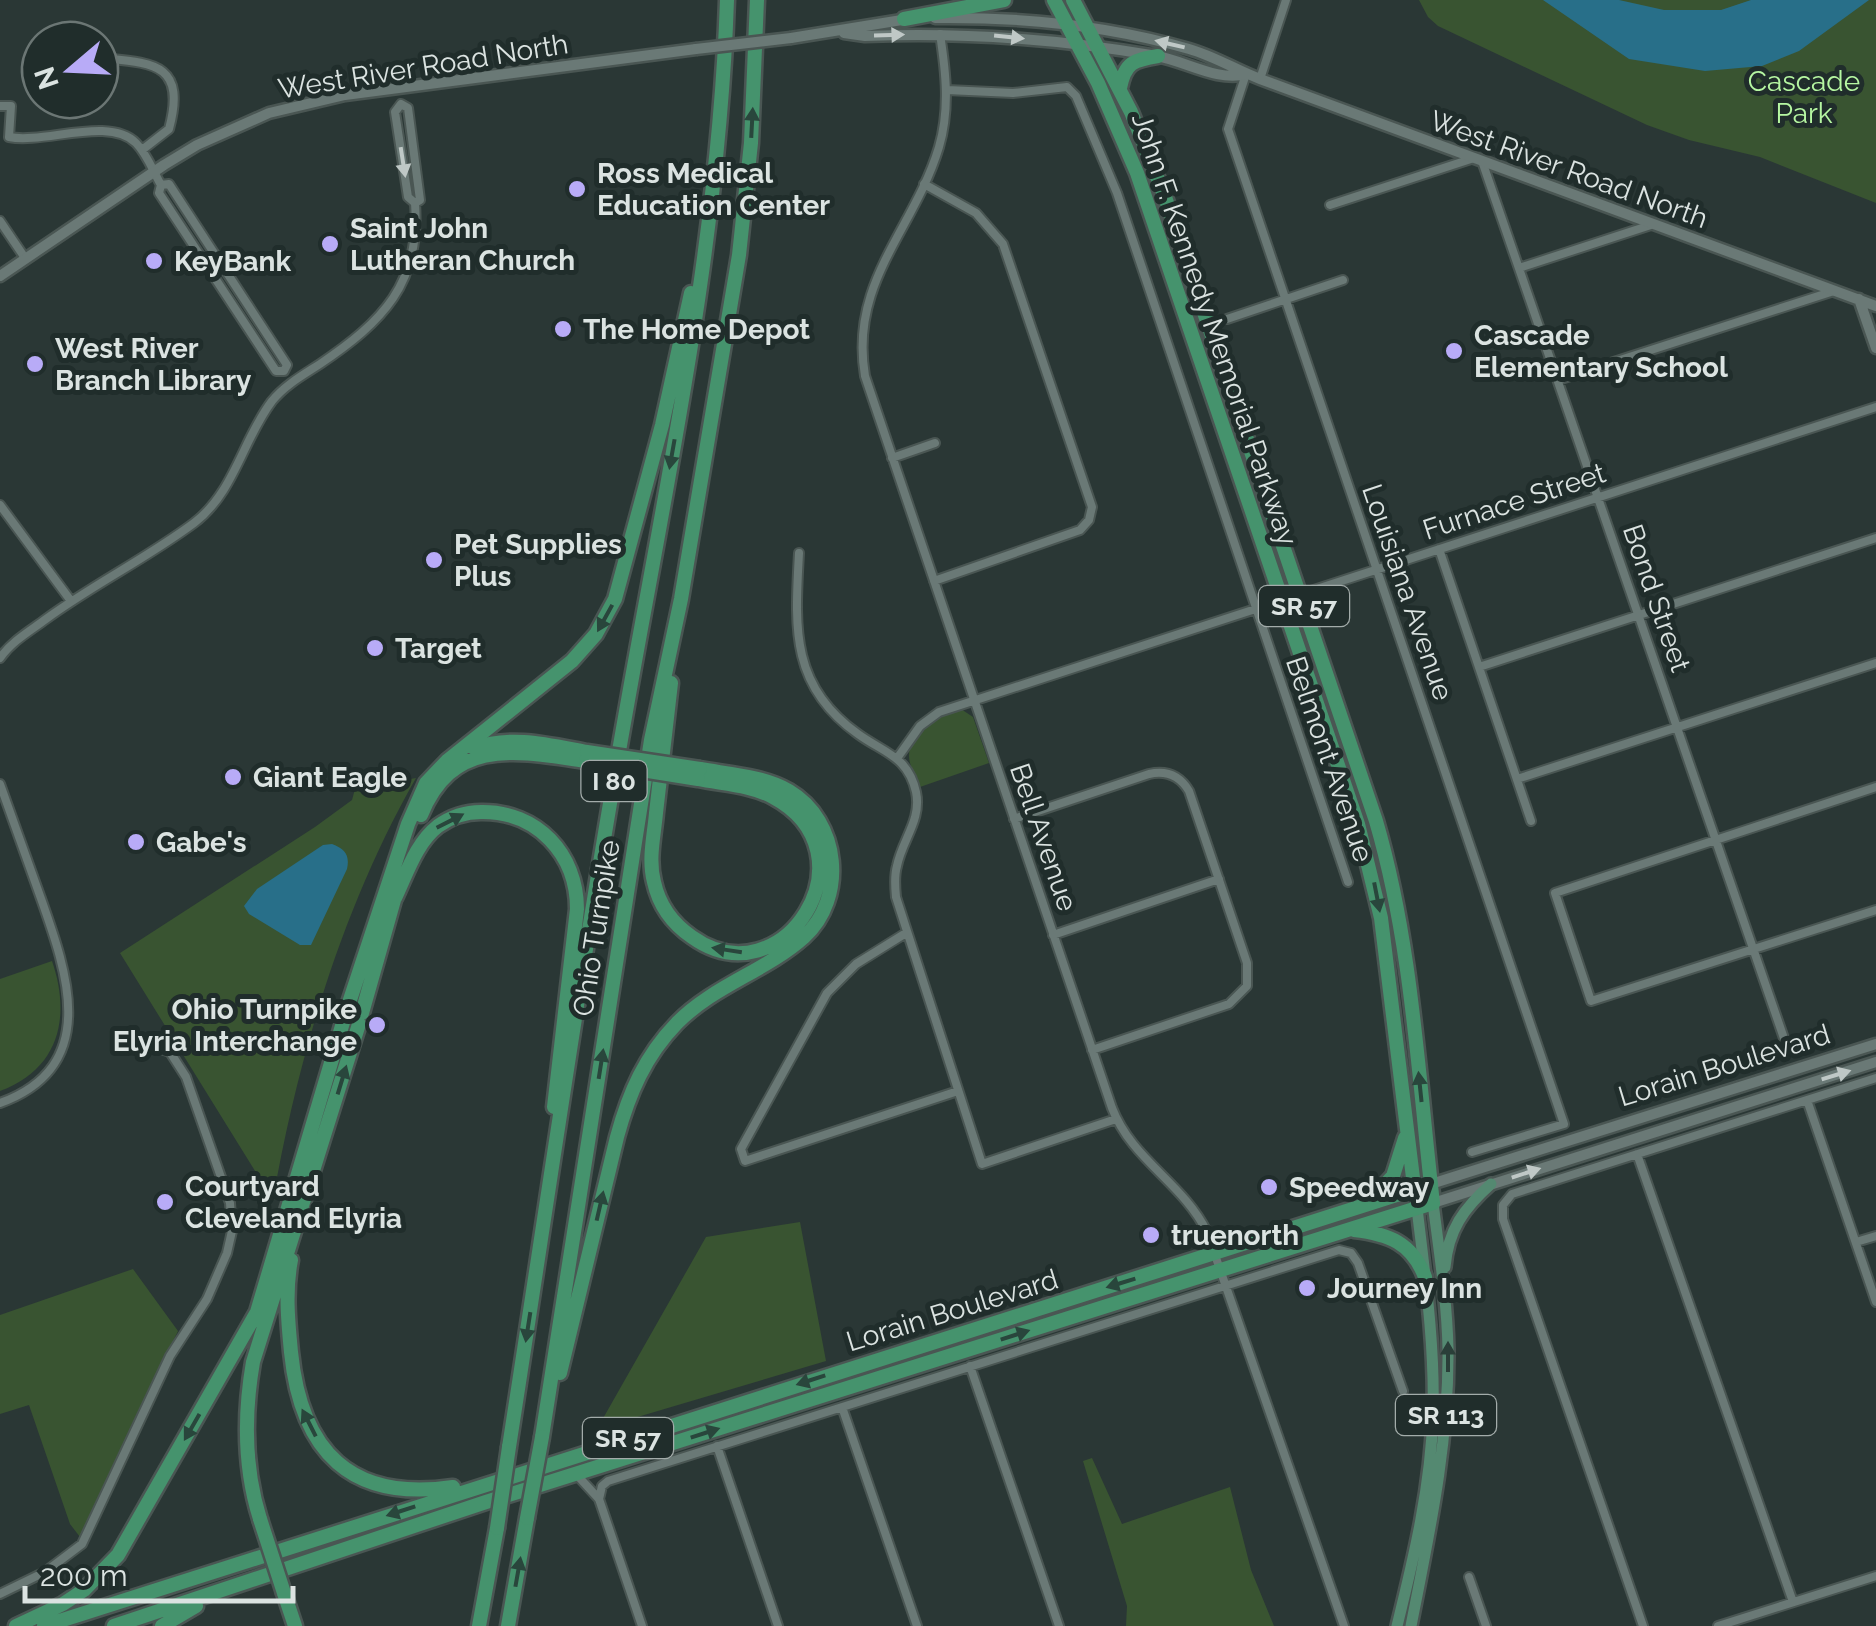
<svg xmlns="http://www.w3.org/2000/svg" width="1876" height="1626" viewBox="0 0 1876 1626" font-family="Raleway,sans-serif">
  <style>
    .green { fill: #395431 }
    .water { fill: #286f89 }
    .lines { fill: none; stroke-linecap: round; stroke-linejoin: round }
    .street-casing { stroke: #4a5653; stroke-width: 12 }
    .secondary-casing { stroke: #4a5653; stroke-width: 15 }
    .primary-casing { stroke: #4a5653; stroke-width: 16 }
    .highway-casing { stroke: #4a5653; stroke-width: 19 }
    .street { stroke: #6a7976; stroke-width: 8 }
    .secondary { stroke: #6a7976; stroke-width: 10 }
    .primary { stroke: #548971; stroke-width: 11 }
    .highway { stroke: #45936d; stroke-width: 14 }
    .secondary-bridge-casing { stroke: #4a5653; stroke-width: 15; stroke-linecap: butt }
    .highway-bridge-casing { stroke: #4a5653; stroke-width: 19; stroke-linecap: butt }
    .secondary-bridge { stroke: #6a7976; stroke-width: 10 }
    .highway-bridge { stroke: #45936d; stroke-width: 14 }
    .oneway { fill: #bfc8c6 }
    .oneway2 { fill: #29463c }
    .oneway3 { fill: #2a3f39 }
    .poi-dot { fill: #b8abf7; stroke: #202d2b; stroke-width: 4 }
    .labels { text-anchor: middle; stroke-width: 10; stroke-linejoin: round; paint-order: stroke }
    .shield { fill: #202d2b; stroke: #a3acaa; stroke-width: 2.5 }
    .shield-label { font-size: 25px; font-weight: bold; fill: #dbe3e1 }
    .street-label { font-size: 28px; fill: #dbe3e1; stroke: #202d2b }
    .park-label { font-size: 28px; fill: #b6f7a2; stroke: #202d2b }
    .poi-label { font-size: 28px; font-weight: bold; fill: #dbe3e1; stroke: #202d2b; text-anchor: start }
  </style>
  <rect width="100%" height="100%" fill="#2a3735"/>
  <path class="green" d="M1419,0H1876V203L1760,157L1689,140L1647,125L1438,26L1428,17Z
    M961,709L973,717L989,763L920,787C917,777 909,767 909,756C909,730 941,716 961,709Z
    M416,778C343,906 298,1056 273,1200L120,953L315,827L352,800L355,789Z
    M52,961C71,1016 60,1069 0,1091V979Z
    M800,1222L826,1361L597,1429L706,1237Z
    M133,1269L178,1331L80,1537L70,1524L29,1405L0,1414V1315Z
    M1092,1458L1122,1524L1230,1487L1251,1570L1274,1626H1126L1127,1606L1083,1461Z"/>
  <path class="water" d="M1543,0H1619L1664,10H1721L1751,0H1869L1799,51L1762,66L1705,71L1629,59Z
    M332,844C345,849 350,855 347,869L311,945H300L249,914L244,906L257,889L323,845Z"/>
  <g class="lines">
    <g class="street-casing">
      <path id="street" d="M940,34C946,73 950,109 939,147C914,230 849,282 865,376L1112,1108C1132,1160 1183,1183 1207,1232L1344,1626
        M100,58C152,63 187,62 169,129L142,150
        M1246,74L1228,129L1564,1124L1472,1152
        M1260,79L1286,0
        M947,90L1013,93L1067,87L1076,96L1117,193L1348,882
        M0,106H11L9,137C45,144 109,116 136,143C147,154 153,171 161,185
        M1482,161L1788,1050
        M169,184L287,365L284,371H276L159,193L161,185Z
        M924,184L976,213L1003,244L1092,507L1089,520L1080,530L934,581
        M1330,205L1474,158
        M0,221L25,258
        M1519,268L1654,224
        M1227,319L1343,280
        M1558,380L1834,291
        M892,458L935,443
        M0,505L71,601
        M1439,549L1531,821
        M799,553C795,627 790,686 858,734C884,753 908,756 916,792C922,820 902,840 897,866C894,876 895,887 896,897L982,1164L1116,1119
        M0,658C12,641 30,631 46,619C94,584 147,558 194,523C234,493 243,439 272,401C285,385 303,375 320,364C382,322 421,284 415,203L420,200L408,108L401,104L395,112L408,197L415,203
        M1479,667L1876,538
        M898,757L920,726L939,712L1876,407
        M1517,779L1876,663
        M0,784C13,820 26,857 39,893C66,969 103,1066 0,1103
        M1876,787L1555,893L1591,1001L1876,910
        M1014,819L1149,774C1167,770 1180,776 1189,791L1247,963V986L1229,1004L1092,1050
        M906,933L856,964L827,993L741,1149L745,1161L958,1091
        M1053,935L1219,879
        M1807,1100L1876,1302
        M1637,1154L1793,1602
        M1856,1242L1876,1236
        M970,1366L1059,1626
        M842,1407L917,1626
        M717,1446L778,1626
        M576,1474L599,1499L642,1626
        M599,1499L602,1486L608,1481L1339,1250L1351,1253L1358,1263L1403,1391
        M1469,1577L1486,1626
        M0,1594L45,1572L82,1544L170,1356L207,1299L227,1253L232,1231L230,1203L186,1077L170,1052L136,1040
        M1643,1626L1503,1219V1205L1512,1194L1876,1078
        M1718,1626L1876,1576"/>
    </g>
    <g class="secondary-casing">
      <path id="secondary" d="M935,18C1019,17 1107,25 1189,49C1214,56 1236,70 1260,79L1876,306
        M844,33L865,36C963,32 1060,39 1157,56C1185,61 1218,82 1246,74
        M791,38L908,19
        M0,276L164,165L197,145L269,113L345,95L696,49
        M1859,299L1876,348
        M1431,1184L1876,1044
        M1433,1203L1876,1062"/>
    </g>
    <g class="primary-casing">
      <path id="primary" d="M1445,1267C1448,1230 1464,1208 1491,1184
        M1397,1626C1414,1557 1431,1486 1433,1414C1435,1345 1425,1276 1417,1208
        M1411,1626C1429,1534 1449,1444 1448,1349C1447,1300 1439,1251 1433,1203"/>
    </g>
    <g class="highway-casing">
      <path id="highway" d="M1054,0L1098,83L1137,173L1358,824L1381,918L1415,1194
        M904,19L1004,0
        M1120,88C1125,62 1134,60 1158,56
        M671,683C666,727 661,770 656,813C654,836 648,859 654,882C659,905 673,924 692,937C783,1002 878,853 773,797C751,785 722,784 698,779
        M474,748C512,735 549,745 587,752
        M421,815C453,736 518,751 586,761
        M395,898C407,873 416,843 438,826C452,816 465,812 481,812C537,811 577,854 577,909L554,1107
        M347,1009L408,824L426,783L447,761L572,661L596,634L615,599L662,425L691,293
        M362,1013L396,893
        M1371,1200L1393,1176L1405,1138
        M1354,1230C1389,1234 1412,1243 1425,1277
        M291,1260C285,1291 288,1321 291,1352C301,1452 351,1502 453,1487
        M560,1373L617,1137C629,1093 645,1056 677,1023C713,986 766,971 804,937C847,898 840,821 789,791C764,776 728,774 700,769
        M542,1437L651,740L681,599L739,255L751,143L757,0
        M509,1447C547,1204 582,959 625,717C667,479 719,242 727,0
        M260,1519C244,1468 244,1414 253,1362L359,1024
        M284,1593L295,1626
        M16,1626L63,1604L84,1590L118,1555L257,1312L344,1019
        M44,1626L1431,1184
        M114,1626L486,1502L1433,1203C1418,1075 1412,944 1376,821L1165,197L1131,112L1073,0
        M162,1626L196,1606
        M479,1626L497,1528
        M508,1626L527,1518"/>
    </g>
    <use href="#street" class="street"/>
    <use href="#secondary" class="secondary"/>
    <use href="#primary" class="primary"/>
    <use href="#highway" class="highway"/>
    <g class="secondary-bridge-casing">
      <path id="secondary-bridge" d="M696,49L791,38"/>
    </g>
    <g class="highway-bridge-casing">
      <path id="highway-bridge" d="M587,752L700,769
        M586,761L698,779
        M527,1518L542,1437
        M260,1519L284,1593
        M497,1528L509,1447"/>
    </g>
    <use href="#secondary-bridge" class="secondary-bridge"/>
    <use href="#highway-bridge" class="highway-bridge"/>
  </g>
  <defs><path id="oneway-solid" d="M-6-.8H1V-3.2L6.5 0L1 3.2V.8H-6Z" transform="scale(2.5)"/></defs>
  <g class="oneway">
    <use href="#oneway-solid" transform="translate(889 35) rotate(-2)"/>
    <use href="#oneway-solid" transform="translate(1009 37) rotate(6)"/>
    <use href="#oneway-solid" transform="translate(1170 44) rotate(-167)"/>
    <use href="#oneway-solid" transform="translate(403 162) rotate(81)"/>
    <use href="#oneway-solid" transform="translate(1836 1075) rotate(-17)"/>
    <use href="#oneway-solid" transform="translate(1526 1173) rotate(-18)"/>
  </g>
  <g class="oneway2">
    <use href="#oneway-solid" transform="translate(752 123) rotate(-87)"/>
    <use href="#oneway-solid" transform="translate(672 454) rotate(100)"/>
    <use href="#oneway-solid" transform="translate(605 618) rotate(119)"/>
    <use href="#oneway-solid" transform="translate(450 821) rotate(-27)"/>
    <use href="#oneway-solid" transform="translate(1377 897) rotate(79)"/>
    <use href="#oneway-solid" transform="translate(727 950) rotate(-171)"/>
    <use href="#oneway-solid" transform="translate(601 1064) rotate(-81)"/>
    <use href="#oneway-solid" transform="translate(342 1080) rotate(-73)"/>
    <use href="#oneway-solid" transform="translate(1420 1087) rotate(-96)"/>
    <use href="#oneway-solid" transform="translate(600 1206) rotate(-77)"/>
    <use href="#oneway-solid" transform="translate(1121 1283) rotate(163)"/>
    <use href="#oneway-solid" transform="translate(528 1327) rotate(99)"/>
    <use href="#oneway-solid" transform="translate(1015 1335) rotate(-18)"/>
    <use href="#oneway-solid" transform="translate(811 1380) rotate(162)"/>
    <use href="#oneway-solid" transform="translate(309 1423) rotate(-117)"/>
    <use href="#oneway-solid" transform="translate(192 1427) rotate(120)"/>
    <use href="#oneway-solid" transform="translate(705 1433) rotate(-18)"/>
    <use href="#oneway-solid" transform="translate(401 1511) rotate(162)"/>
    <use href="#oneway-solid" transform="translate(518 1572) rotate(-80)"/>
  </g>
  <use class="oneway3" href="#oneway-solid" transform="translate(1448 1357) rotate(-90)"/>
  <g class="poi-dot">
    <circle cx="577" cy="189" r="10"/>
    <circle cx="330" cy="244" r="10"/>
    <circle cx="154" cy="261" r="10"/>
    <circle cx="563" cy="329" r="10"/>
    <circle cx="1454" cy="351" r="10"/>
    <circle cx="35" cy="364" r="10"/>
    <circle cx="434" cy="560" r="10"/>
    <circle cx="375" cy="648" r="10"/>
    <circle cx="233" cy="777" r="10"/>
    <circle cx="136" cy="842" r="10"/>
    <circle cx="377" cy="1025" r="10"/>
    <circle cx="1269" cy="1187" r="10"/>
    <circle cx="165" cy="1202" r="10"/>
    <circle cx="1151" cy="1235" r="10"/>
    <circle cx="1307" cy="1288" r="10"/>
  </g>
  <g class="labels">
    <g class="shield">
      <rect x="1259" y="586" width="90" height="40" rx="8"/>
      <rect x="581.5" y="761" width="65" height="40" rx="8"/>
      <rect x="1396" y="1395" width="100" height="40" rx="8"/>
      <rect x="583" y="1418" width="90" height="40" rx="8"/>
    </g>
    <g class="shield-label">
      <text x="1304" y="615">SR 57</text>
      <text x="614" y="790">I 80</text>
      <text x="1446" y="1424">SR 113</text>
      <text x="628" y="1447">SR 57</text>
    </g>
    <g class="street-label">
      <text transform="translate(423 66) rotate(-9)" y="10">West River Road North</text>
      <text transform="translate(1569 169) rotate(20)" y="10">West River Road North</text>
      <text transform="translate(1215 329) rotate(71)" y="10">John F. Kennedy Memorial Parkway</text>
      <text transform="translate(1514 501) rotate(-18)" y="10">Furnace Street</text>
      <text transform="translate(1408 592) rotate(71)" y="10">Louisiana Avenue</text>
      <text transform="translate(1657 598) rotate(71)" y="10">Bond Street</text>
      <text transform="translate(1330 759) rotate(71)" y="10">Belmont Avenue</text>
      <text transform="translate(1044 837) rotate(71)" y="10">Bell Avenue</text>
      <text transform="translate(596 928) rotate(-81)" y="10">Ohio Turnpike</text>
      <text transform="translate(1724 1065) rotate(-17)" y="10">Lorain Boulevard</text>
      <text transform="translate(952 1310) rotate(-17)" y="10">Lorain Boulevard</text>
    </g>
    <g class="park-label">
      <text x="1804" y="91">Cascade<tspan x="1804" dy="32">Park</tspan></text>
    </g>
    <g class="poi-label">
      <text x="597" y="183">Ross Medical<tspan x="597" dy="32">Education Center</tspan></text>
      <text x="350" y="238">Saint John<tspan x="350" dy="32">Lutheran Church</tspan></text>
      <text x="174" y="271">KeyBank</text>
      <text x="583" y="339">The Home Depot</text>
      <text x="1474" y="345">Cascade<tspan x="1474" dy="32">Elementary School</tspan></text>
      <text x="55" y="358">West River<tspan x="55" dy="32">Branch Library</tspan></text>
      <text x="454" y="554">Pet Supplies<tspan x="454" dy="32">Plus</tspan></text>
      <text x="395" y="658">Target</text>
      <text x="253" y="787">Giant Eagle</text>
      <text x="156" y="852">Gabe's</text>
      <text x="357" y="1019" text-anchor="end">Ohio Turnpike<tspan x="357" dy="32">Elyria Interchange</tspan></text>
      <text x="185" y="1196">Courtyard<tspan x="185" dy="32">Cleveland Elyria</tspan></text>
      <text x="1289" y="1197">Speedway</text>
      <text x="1171" y="1245">truenorth</text>
      <text x="1327" y="1298">Journey Inn</text>
    </g>
  </g>
  <g transform="translate(70 70) rotate(251)"><circle r="48" fill="#202d2b" stroke="#6b7674" stroke-width="2.5"/>
  <path d="M0-8L18 38L0 25L-18 38Z" fill="#b8abf7"/>
  <text y="-15" font-size="28" font-weight="bold" text-anchor="middle" fill="#dbe3e1">N</text>
  </g>
  <path d="M25 1586v15h268v-15" fill="none" stroke="#dbe3e1" stroke-width="5"/>
  <text x="40" y="1586" font-size="30" fill="#dbe3e1" stroke="#202d2b" stroke-width="8" paint-order="stroke">200 m</text>
</svg>
